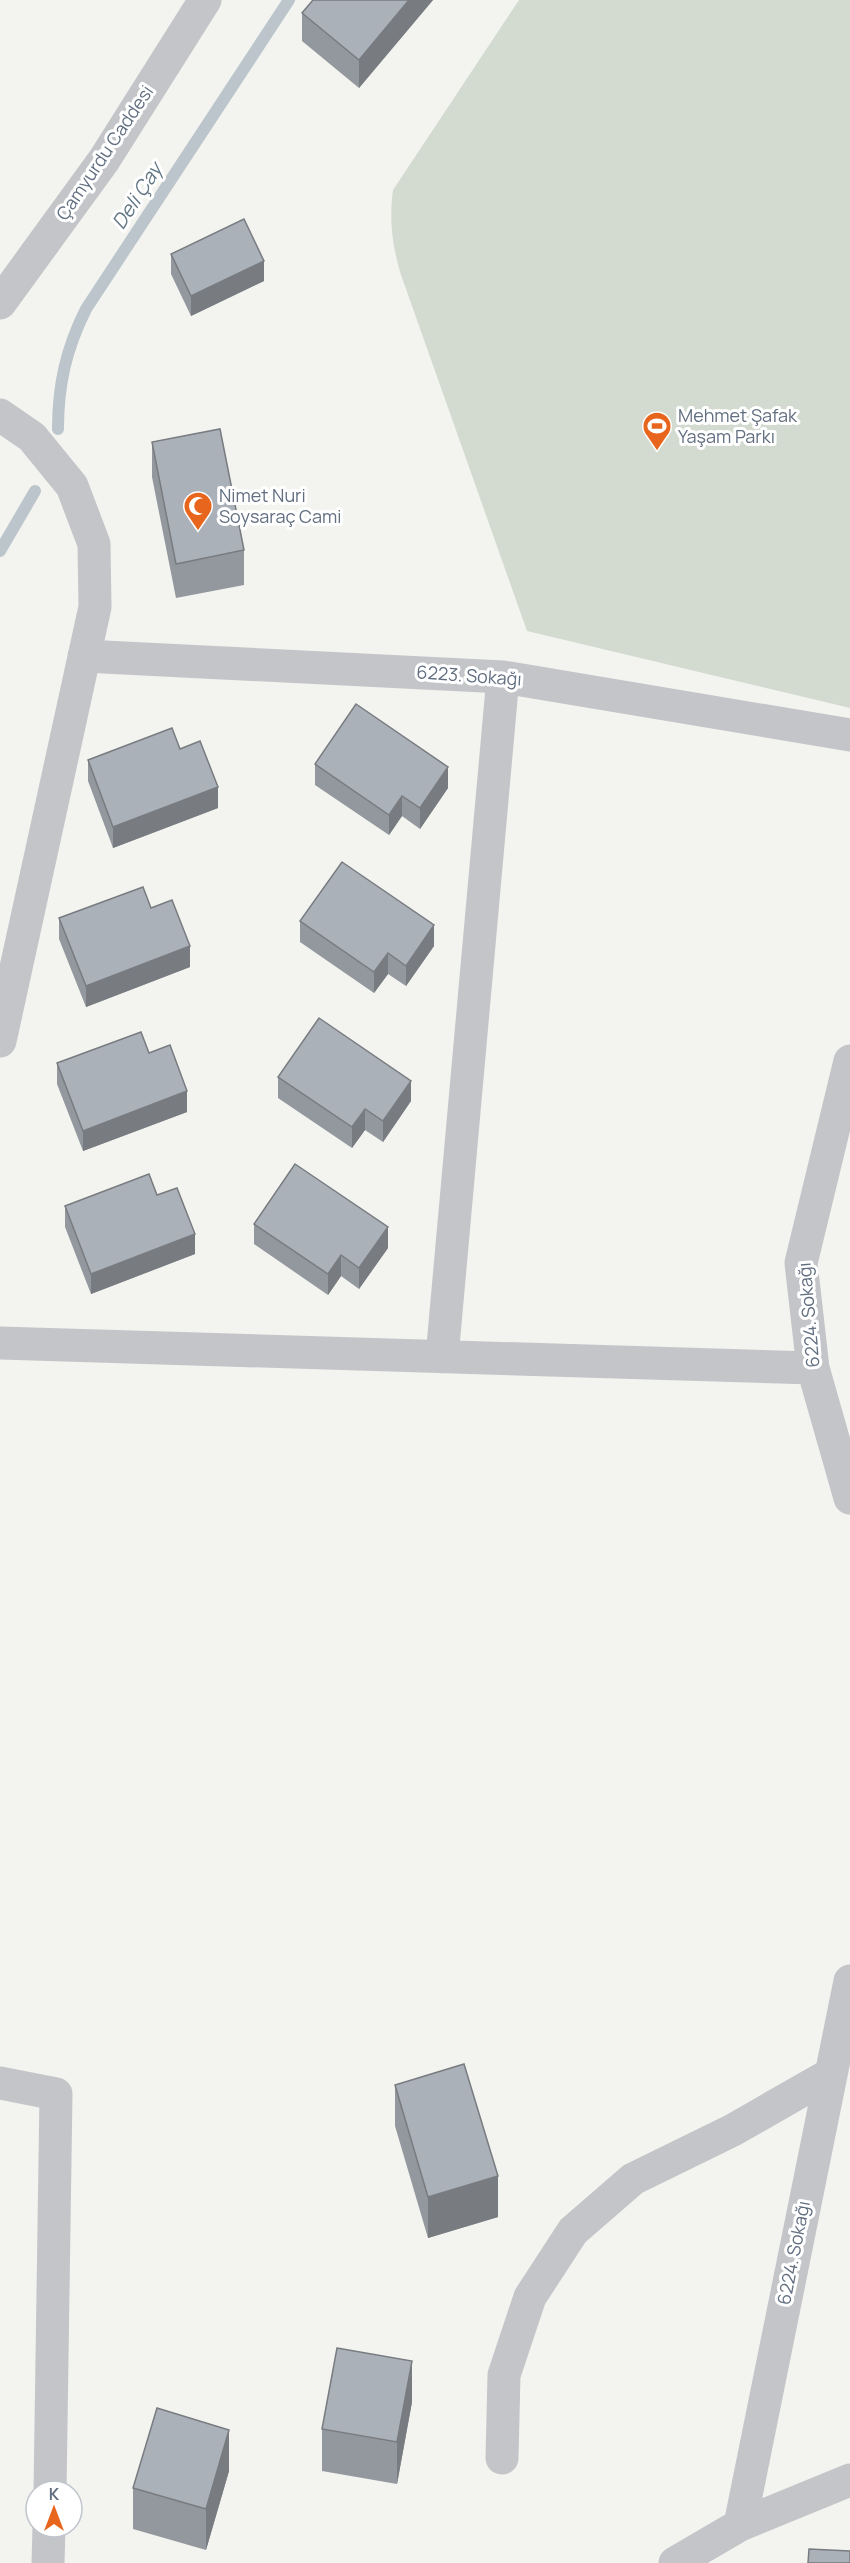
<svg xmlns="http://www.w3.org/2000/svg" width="850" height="2563" viewBox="0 0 850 2563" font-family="Manrope,sans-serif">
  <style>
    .pitch { fill: #d3dbd0 }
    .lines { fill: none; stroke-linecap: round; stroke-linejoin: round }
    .stream { stroke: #bbc5cb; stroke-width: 12 }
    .minor { stroke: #c3c5c9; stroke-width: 33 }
    .wall { fill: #93989e }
    .shaded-wall { fill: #787c81 }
    .building { fill: #abb1b8; stroke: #787c81; stroke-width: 1.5 }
    .labels { text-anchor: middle; stroke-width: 6; stroke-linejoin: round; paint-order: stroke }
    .street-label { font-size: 18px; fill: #626f81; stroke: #fff }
    .poi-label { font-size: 18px; fill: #626f81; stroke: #fff; text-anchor: start }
    .water-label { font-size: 20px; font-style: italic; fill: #627886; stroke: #fff }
  </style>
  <rect width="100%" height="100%" fill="#f3f4ef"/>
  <path class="pitch" d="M519,0H850V708L527,631L400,272C392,243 389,219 393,190Z"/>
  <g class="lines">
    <path class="stream" d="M58,429C58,385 66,349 86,309L289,0
      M0,551L35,491"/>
    <path class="minor" d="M0,303L104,160L205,0
      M0,415L32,437L72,486L94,544L95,607L0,1041
      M84,656L503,677L850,735
      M850,1061L801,1263L813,1368L850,1498
      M0,1343L813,1368
      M442,1357L503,677
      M0,2083L56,2094L50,2491
      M502,2458L504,2375L530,2297L573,2231L633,2179L733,2130L829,2075
      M740,2525L850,1981
      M48,2563L49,2527
      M675,2563L740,2525L850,2480"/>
  </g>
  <path class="wall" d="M313,0H433L359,88L302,41V13Z
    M171,254L264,281L191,316L171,274Z
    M152,442L244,550V585L176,598L152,477Z
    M180,749L218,808L113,848L88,781V760Z
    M315,764L448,788L420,829L402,816L389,835L315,785Z
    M59,918L190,967L86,1007L59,939Z
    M300,921L434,946L406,986L388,974L374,993L300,942Z
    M149,1053L187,1112L83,1151L57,1084V1063Z
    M278,1077L411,1101L383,1142L365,1130L352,1148L278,1098Z
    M157,1195L195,1254L91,1294L65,1227V1206Z
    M254,1224L388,1248L359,1289L341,1276L328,1295L254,1244Z
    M395,2085L498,2217L428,2238L395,2126Z
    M412,2402L397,2484L322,2471V2429Z
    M229,2471L206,2550L133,2529V2488Z"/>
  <path class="shaded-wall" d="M409,0H433L359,88V60Z
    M264,261V281L191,316V296Z
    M448,767V788L420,829V808Z
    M218,787V808L113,848V827Z
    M402,796V816L389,835V815Z
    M434,925V946L406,986V966Z
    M190,946V967L86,1007V986Z
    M388,953V974L374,993V972Z
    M411,1081V1101L383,1142V1121Z
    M187,1091V1112L83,1151V1131Z
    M365,1109V1130L352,1148V1127Z
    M388,1227V1248L359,1289V1268Z
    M195,1234V1254L91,1294V1274Z
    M341,1255V1276L328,1295V1274Z
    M498,2176V2217L428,2238V2197Z
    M412,2361V2402L397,2484V2442Z
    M229,2430V2471L206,2550V2509Z"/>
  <path class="building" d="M313,0H409L359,60L302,13Z
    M244,219L264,261L191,296L171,254Z
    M220,429L244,550L176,564L152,442Z
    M356,704L448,767L420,808L402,796L389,815L315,764Z
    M172,728L180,749L200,741L218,787L113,827L88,760Z
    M342,862L434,925L406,966L388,953L374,972L300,921Z
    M143,887L151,908L172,900L190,946L86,986L59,918Z
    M319,1018L411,1081L383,1121L365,1109L352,1127L278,1077Z
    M141,1032L149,1053L170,1045L187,1091L83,1131L57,1063Z
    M295,1164L388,1227L359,1268L341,1255L328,1274L254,1224Z
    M149,1174L157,1195L177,1188L195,1234L91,1274L65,1206Z
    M464,2064L498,2176L428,2197L395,2085Z
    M337,2348L412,2361L397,2442L322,2429Z
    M157,2408L229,2430L206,2509L133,2488Z
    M809,2549L850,2551V2563H808Z"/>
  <defs>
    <g id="stadium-pin" transform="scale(1.5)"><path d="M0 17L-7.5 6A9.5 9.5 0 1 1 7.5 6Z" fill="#e7651c" stroke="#fff"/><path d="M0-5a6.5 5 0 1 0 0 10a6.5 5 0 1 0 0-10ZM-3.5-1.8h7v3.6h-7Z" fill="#fff"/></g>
    <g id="mosque-pin" transform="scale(1.5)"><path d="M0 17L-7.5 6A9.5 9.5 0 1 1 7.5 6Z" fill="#e7651c" stroke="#fff"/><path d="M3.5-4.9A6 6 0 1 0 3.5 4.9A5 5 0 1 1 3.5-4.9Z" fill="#fff"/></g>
  </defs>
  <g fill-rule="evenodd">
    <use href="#stadium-pin" x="657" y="426"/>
    <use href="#mosque-pin" x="198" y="506"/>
  </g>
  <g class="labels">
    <g class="street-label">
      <text transform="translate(105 153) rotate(-56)" y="6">Çamyurdu Caddesi</text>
      <text transform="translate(469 676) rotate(4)" y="6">6223. Sokağı</text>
      <text transform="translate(809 1315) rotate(-95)" y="6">6224. Sokağı</text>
      <text transform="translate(794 2253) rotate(-79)" y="6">6224. Sokağı</text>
    </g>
    <g class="poi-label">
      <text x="678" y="422">Mehmet Şafak<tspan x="678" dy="21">Yaşam Parkı</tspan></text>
      <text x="219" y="502">Nimet Nuri<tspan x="219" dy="21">Soysaraç Cami</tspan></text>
    </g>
    <g class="water-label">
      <text transform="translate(137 196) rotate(-57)" y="7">Deli Çay</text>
    </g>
  </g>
  <g transform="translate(54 2509)"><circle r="28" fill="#ffffff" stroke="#c0c5cd" stroke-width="1.5"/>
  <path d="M0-4.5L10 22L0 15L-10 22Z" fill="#e7651c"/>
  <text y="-9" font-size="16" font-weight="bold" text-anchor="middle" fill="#626f81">K</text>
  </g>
</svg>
